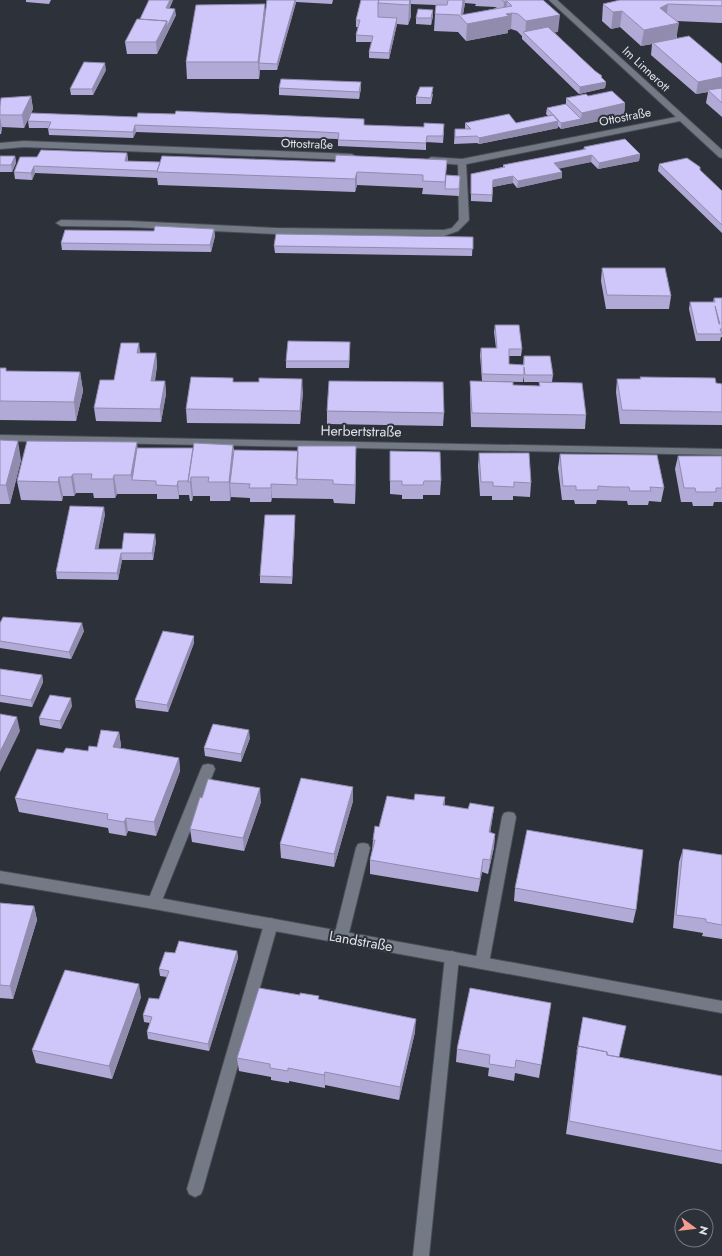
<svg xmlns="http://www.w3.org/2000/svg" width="722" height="1256" viewBox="0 0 722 1256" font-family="Jost,sans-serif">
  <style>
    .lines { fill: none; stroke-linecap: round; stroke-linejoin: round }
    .lane-casing { stroke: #494e55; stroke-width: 2 }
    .street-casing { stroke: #494e55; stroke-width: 2 }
    .secondary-casing { stroke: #494e55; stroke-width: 2 }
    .lane { fill: #747a85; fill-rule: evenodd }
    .street { fill: #747a85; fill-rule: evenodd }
    .secondary { fill: #747a85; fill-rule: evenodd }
    .wall { fill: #b2aad6; fill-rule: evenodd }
    .shaded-wall { fill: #918bae }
    .building { fill: #cfc6f9; stroke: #918bae; fill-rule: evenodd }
    .labels { text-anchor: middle; stroke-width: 4; stroke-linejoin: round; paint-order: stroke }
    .far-street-label { font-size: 12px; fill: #e1e4ea; stroke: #2c313a }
    .street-label { font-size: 14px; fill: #e1e4ea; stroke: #2c313a }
  </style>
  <rect width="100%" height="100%" fill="#2c313a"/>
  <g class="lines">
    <g class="lane-casing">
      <path id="lane" d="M462,159L466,162L469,220L458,231L444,236L276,234L129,227L61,226L56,223L61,220L129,221L276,228L444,230L452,228L459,220L458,162Z
        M208,764L213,765L215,769L161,903L159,907L154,909L149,907L147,903L201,769L203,765Z
        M509,812L514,813L516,817L489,963L487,967L482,969L477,967L475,963L502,817L504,813Z
        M363,843L368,844L370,848L348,937L346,941L341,943L336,941L334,937L356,848L358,844Z
        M271,918L276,920L278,924L203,1189L201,1194L195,1197L189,1194L187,1189L264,924L266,920Z
        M452,951L457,953L459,957L429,1256H413L445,957L447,953Z"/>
    </g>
    <g class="street-casing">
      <path id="street" d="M549,0H557L722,150V158L719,157L680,121L462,165L428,162L427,160L431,157L462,159L676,117Z
        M24,141L352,154L356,157L352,160L24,147L0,149V143Z
        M0,435L722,449V455L0,441Z"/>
    </g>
    <g class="secondary-casing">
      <path id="secondary" d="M0,871L154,897L722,1001V1013L154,909L0,883Z"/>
    </g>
    <use href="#lane" class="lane"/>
    <use href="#street" class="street"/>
    <use href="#secondary" class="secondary"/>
  </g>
  <path class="wall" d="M26,0H51L49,4L26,2Z
    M173,0L169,9L176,15L157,54H127L125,42L140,19Z
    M267,0H333L332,4L296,2L277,70H260L259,79H187L186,62L265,15Z
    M361,0H543L558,32H554L595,71L602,76V78L606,82L605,88L579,94L522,39V36L517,31L511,29L508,30V33L466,41L458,32L434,31L435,14L436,5L411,4V16L408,25L397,24L389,59L369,58V52L372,42H356V35L358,27H356V20ZM465,3L476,4L475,6L495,7L497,8L463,15Z
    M722,0V23L676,21L677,38L722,64V117L706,103L708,92L696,94L651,55L652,44L641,46L620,27L611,29L602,21L603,4Z
    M433,16L431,25L416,24V18Z
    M106,70L93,95H71L70,89Z
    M279,88H361L359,99L279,95Z
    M433,94L431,104H416V97Z
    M31,96L33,109L24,128L2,127L1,134H0V106Z
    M588,96L625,103L624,116L561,129L558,126V128L479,144L477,143L454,144L455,129H465V123H516L548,116L546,114L547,108L566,104V98Z
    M28,121L364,125L444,130L443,143L426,142V150L338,146V139L303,138L136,132L133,138L49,135L48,128H29Z
    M584,147L640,154L639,161L598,169L591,162L559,168L562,178L517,188L513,183L493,187L492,202L471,201V174L503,167V165L583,150Z
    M127,153L128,161L460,176L459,196L422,194L423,188L357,185L355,192L158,185L157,178L35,173L32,180L15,179L14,172L37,157Z
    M0,156H15L16,163L12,172H0Z
    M659,164L700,170L722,191V233L658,171Z
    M214,229L215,236L211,252L62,250L61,243L154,231Z
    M473,237L472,256L275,253L274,246Z
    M602,268L671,296L669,309H606L601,281Z
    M714,298H722V337H721L720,341H696L689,309L690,302H713Z
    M495,325L522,349L521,356H509V364L523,365L524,356L553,375L552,382H524V376L523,382L482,381L480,355L481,348H496L494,332Z
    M350,350L349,368H286V361Z
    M140,353H156L157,366L155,381H165L166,394L161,422L96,421L94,408L114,380Z
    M0,368L7,371L80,372L83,391L76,421L0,420Z
    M640,377L722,384V425L620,424L616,392L617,379H640Z
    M470,381L513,385L539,386V382L586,415L585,429L471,427L470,395Z
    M233,382L303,392L300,424L187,423L186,409Z
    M327,411L444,413L443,426L327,424Z
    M0,440L21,460L10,504H0Z
    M233,445L234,450L356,465L355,504L334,503L333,499L272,498L271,502H250V498L231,497V495L230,501H210V496H193L192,501H190L189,495H179V499H157V494H117L115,498H94L93,493H76L74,496H63L62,501L21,500L17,481L137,448H193Z
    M390,451L441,481L440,495H423V499H402V495L390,494Z
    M479,453L531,483L530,497L513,496V500H492V496H480L478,466Z
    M560,454L664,488L661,502L649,501L648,505H628L627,501L597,500L596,504H575L574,500H562L558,468Z
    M678,456H722V502H714L713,506H693L692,502H681L675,469Z
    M105,514L98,549H122L156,541L153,560H122L118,580L57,579L56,572Z
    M295,522L292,584L260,583V576Z
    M0,623L84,631L71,659L0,648Z
    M194,636V643L168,712L136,708L135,700Z
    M0,669L42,675L43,682L32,707L0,702Z
    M72,706L61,729L40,725L39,718Z
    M119,732L121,746L120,748L179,758L180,771L156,836L128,831L126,836L109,833L108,828L19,812L15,798L63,753L88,751L97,747Z
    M250,738L241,762L205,756L204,748Z
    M353,787V801L334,867L281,858L280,844Z
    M202,798L261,802L244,851L192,842L190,829Z
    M445,806L468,809L494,807L492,821L490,833L495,834L494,847L488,874L482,872L478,892L370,874V860L372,851L373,840L379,827Z
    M683,849L722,855V939L702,936L703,933L673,928L679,862Z
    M515,888L636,910L633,923L514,901Z
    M0,903L34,906L37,920L13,999L0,998Z
    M237,951L238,958L209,1051L148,1039L147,1032L150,1023L144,1022L143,1015L159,999L167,977L160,976L159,969L175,953Z
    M141,997L112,1079L36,1063L32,1050Z
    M319,999L415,1032L399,1100L325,1085V1088L289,1081V1083L271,1080V1077L239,1071L237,1058Z
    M551,1003L539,1078L515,1073L514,1081L488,1076L489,1068L456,1062L457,1049Z
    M583,1017L619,1057L722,1076V1164L566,1134L576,1059Z"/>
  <path class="shaded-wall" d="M170,0H173L167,15L166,8Z
    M295,0H296V3L277,70V64Z
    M410,0H411V16L408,25L409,5Z
    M463,0H465V3L462,19L461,17Z
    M507,1L506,14L512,13L511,29L508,30V33L466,41L467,24L503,17L504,2Z
    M265,4V21L259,63L260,70L259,79L258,62Z
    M668,4L666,20L660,8Z
    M175,9L176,15L157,54L156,42L167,21Z
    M433,10V16L431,25V18Z
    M622,11L620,27L611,29L613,12Z
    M560,15L558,32L528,37L525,34L526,21Z
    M397,18V24L389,59V53Z
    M679,23L676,40L653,43L652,44L641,46L644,30Z
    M105,63L106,70L93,95L92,89Z
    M602,76L601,82H606L605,88L579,94L580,87L601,77Z
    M722,77V89L708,90V92L696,94L698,82Z
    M361,82V88L359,99V92Z
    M31,96L33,109L24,128L22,115Z
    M625,103L624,116L580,125L582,113Z
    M0,117L2,127L1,134L0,128Z
    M581,119L580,125L561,129V123Z
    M558,121V128L479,144V138Z
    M135,125L136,132L133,138V132Z
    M127,153L128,160L126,167L125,161Z
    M640,154L639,161L598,169L599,163Z
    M592,155L591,162L553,170L554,163Z
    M15,156L16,163L12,172L11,165Z
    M34,166L35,173L32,180L31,173Z
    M357,172V185L355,192V179Z
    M562,172V178L517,188L518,181Z
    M513,176V183L492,187L493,180Z
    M214,229L215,236L211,252L210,245Z
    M139,343L141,357L137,353Z
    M156,353L157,366L152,394L151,381Z
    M80,372L83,391L76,421L74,402Z
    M302,379L303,392L300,424V411Z
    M165,381L166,394L161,422L160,409Z
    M18,441L21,460L10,504L6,485Z
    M137,442L139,461L132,480L131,475Z
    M233,445L234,464L230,483L231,495L230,501L229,482Z
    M356,446V465L355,504V485Z
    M73,474L76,493L74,496L71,477Z
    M114,475L117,494L115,498L113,479Z
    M59,477L63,496L62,501L58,482Z
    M191,477L193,496L192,501L190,482Z
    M178,481L179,495V499L177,486Z
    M271,484L272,498L271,502Z
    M104,507L105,514L97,556L95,549Z
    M295,515V522L292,584V577Z
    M155,534L156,541L153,560L152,553Z
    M121,553L122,560L118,580L117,573Z
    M82,623L84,631L71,659L69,652Z
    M194,636V643L168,712L167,705Z
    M42,675L43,682L32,707L31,700Z
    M71,698L72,706L61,729L60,721Z
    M17,717L20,731L0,772V752Z
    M249,730L250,738L241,762V754Z
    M119,732L121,746L116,761L113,747Z
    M179,758L180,771L156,836L154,822Z
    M353,787V801L334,867V854Z
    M260,788L261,802L244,851L243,838Z
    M445,797V811L443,805Z
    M494,807L492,821L488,846L489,832Z
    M126,818L128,831L126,836L124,822Z
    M495,834L494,847L488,874L490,860Z
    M483,859L482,872L478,892L480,879Z
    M34,906L37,920L13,999L10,986Z
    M237,951L238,958L209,1051L208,1044Z
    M139,984L141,997L112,1079L109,1066Z
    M416,1019L415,1032L399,1100L400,1087Z
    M325,1072V1088L324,1075Z"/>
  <path class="building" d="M149,0H170L166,8L175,9L167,27V21L140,19Z
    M267,0H295L277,64L259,63Z
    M361,0H379L378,3V17L397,18L389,53L369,52L373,36L356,35L360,20H356Z
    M379,0H410L409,5L378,3Z
    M448,0H463L461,15L512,6L507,1L504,2L502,0H543L560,15L526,21L518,14L512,13L506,14L509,16L467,24L459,15L435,14L436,5H447Z
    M620,0H722V6L668,4L660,8L679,23L644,30L622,11L613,12L603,4Z
    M265,4L258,62H186L196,5Z
    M418,9L433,10L431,18H416Z
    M137,19L167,21L156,42H125Z
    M548,27L595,71L602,76L601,77L606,82L580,87L523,32Z
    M689,36L722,64V77L698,82L653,43Z
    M84,62L105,63L92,89H70Z
    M281,79L361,82L359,92L279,88Z
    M420,87H433L431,98L416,97Z
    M722,88V103L708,90Z
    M612,91L625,103L582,113L566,98L586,94L588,96Z
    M31,96L22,115H0V106L1,98Z
    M566,104L581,119L561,123L547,108Z
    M176,111L364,119V125L424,127V123L444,124L443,136H427L426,143L338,140L339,133L303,131L135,125L133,132L48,129L51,122L28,121L31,113L137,117L138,113L175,114Z
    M509,114L516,123L553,115L558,121L479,138L477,136L455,137V129H471L465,123Z
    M625,139L640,154L599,163L592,155L554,163L562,172L518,181L513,176L493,180L492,195L471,194V174L505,167L503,165L586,149L584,147Z
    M41,150L127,153L125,161L160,162L157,171L34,166L31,173L14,172L20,157H37Z
    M336,155L447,160L445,182L423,181V175L357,172L355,179L157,172L162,156L335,162Z
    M0,156H15L11,165H0Z
    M687,158L700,167V170L722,191V225L659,164Z
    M446,175L460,176L459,189H445Z
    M155,226L214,229L210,245L61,243L65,230L154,231Z
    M276,234L473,237V249L274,246Z
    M602,268H665L671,296L607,295Z
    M714,298H722V329H720L722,334H697L690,302H715ZM715,306L720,324H719Z
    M495,325H519L522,349H509V364L524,365V356H550L553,375H525L524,367V375L482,374L481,348H497Z
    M288,341L350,342L349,361H286Z
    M121,343H139L137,353H156L151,381H165L160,409L94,408L100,380H114Z
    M0,368H6V371L80,372L74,402L0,401Z
    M191,377L233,378V382H259V378L302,379L300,411L186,409Z
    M640,377L715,378L716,383L722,384V412L622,410L617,379H641Z
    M329,381L443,382L444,413L327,411Z
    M470,381L513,382V385L540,386L539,382L582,383L586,415L472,413Z
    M0,440L18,441L6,485H0Z
    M27,441L137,442L131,475H114L113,479H91L92,474H73L71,477H59L58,482L17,481Z
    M194,443L233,445L229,482H208L209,477H191L190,482H188Z
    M298,446H356L355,485L333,484V480L296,479Z
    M137,448H193L188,481H178L177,486L156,485V481L132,480Z
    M234,450L298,451L297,485L271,484V488H249L250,484L230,483Z
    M390,451L440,452L441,481H424L423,485H402V481H390Z
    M479,453H529L531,483L514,482V487L493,486V482H481Z
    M560,454L657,455L664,488L650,487L651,491H630L629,487H613L598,486V490H576V486H563Z
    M678,456H722V488H716V492H696L695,488H684Z
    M70,506L104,507L95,549H122L124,533L155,534L152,553H121L117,573L56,572Z
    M265,515H295L292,577L260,576Z
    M3,617L82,623L69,652L0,641V623Z
    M163,631L194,636L167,705L135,700Z
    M0,669L42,675L31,700L0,695Z
    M50,695L71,698L60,721L39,718Z
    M0,714L17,717L0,752Z
    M213,724L249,730L241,754L204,748Z
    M101,730L119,732L113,747L179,758L154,822L126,818L124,822L107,819L108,814L15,798L37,749L63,753L66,748L88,751L89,746L97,747Z
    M301,778L353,787L334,854L280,844Z
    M208,779L260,788L243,838L190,829L200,797L202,798Z
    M415,794L445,797L443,805L468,809L470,803L494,807L489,832L495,834L490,860L483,859L480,879L370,860L375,840H373L375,826L379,827L387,796L414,800Z
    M527,830L643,850L636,910L515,888Z
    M683,849L722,855V925L706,922V919L676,915Z
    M0,903L34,906L10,986L0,985Z
    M179,941L237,951L208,1044L147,1032L152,1017L143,1015L149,998L159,999L169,971L159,969L165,952L175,953Z
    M65,970L139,984L109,1066L32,1050Z
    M259,988L300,995V993L319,996L318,999L416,1019L400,1087L325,1072L324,1075L288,1068V1071L270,1068V1064L237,1058Z
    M470,988L551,1003L541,1065L516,1060L515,1068L489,1064L490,1055L457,1049Z
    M583,1017L626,1026L619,1057L607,1055V1052L578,1046L577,1052Z
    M578,1046L607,1052V1055L722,1076V1151L569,1121Z"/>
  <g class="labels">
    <g class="far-street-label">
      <text transform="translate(646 69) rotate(43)" y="4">Im Linnerott</text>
      <text transform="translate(625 117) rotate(-11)" y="4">Ottostraße</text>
      <text transform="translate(307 144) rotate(2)" y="4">Ottostraße</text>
    </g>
    <g class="street-label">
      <text transform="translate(361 431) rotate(1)" y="5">Herbertstraße</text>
      <text transform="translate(361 941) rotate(10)" y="5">Landstraße</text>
    </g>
  </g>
  <g transform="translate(694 1228) rotate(105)"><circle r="19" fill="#2c313a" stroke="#747980"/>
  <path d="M0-3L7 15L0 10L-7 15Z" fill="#f49d8d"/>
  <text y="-6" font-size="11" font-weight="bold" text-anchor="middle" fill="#e1e4ea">N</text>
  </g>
</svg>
